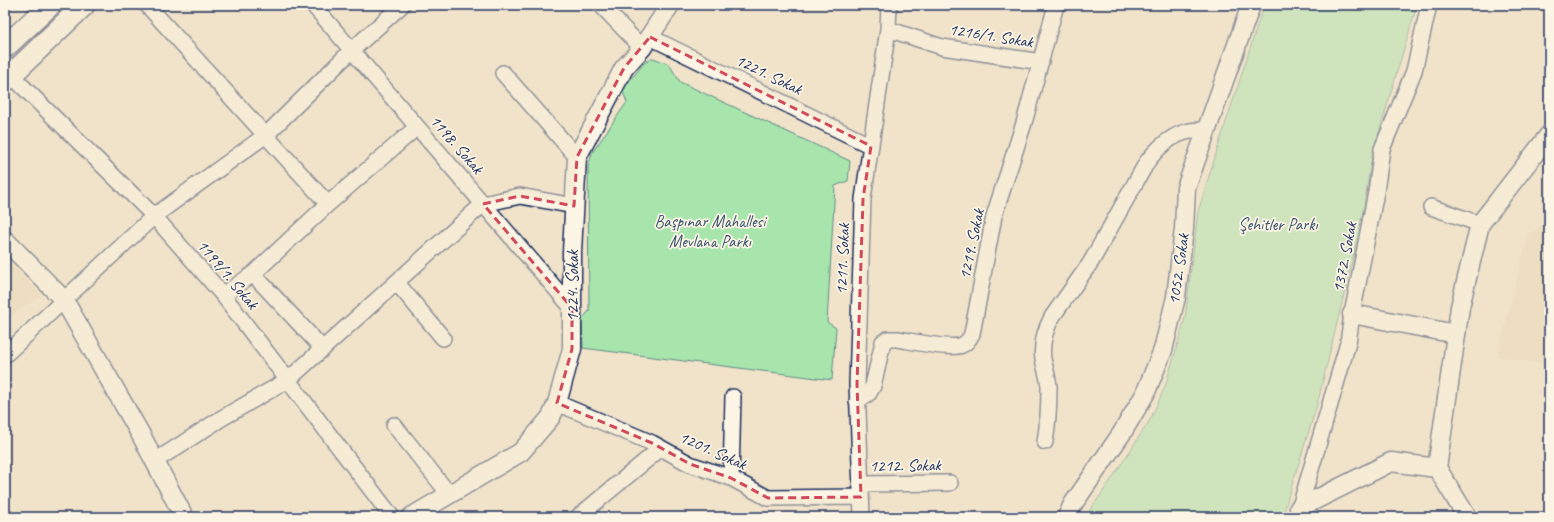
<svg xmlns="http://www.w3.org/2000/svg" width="1554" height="522" viewBox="0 0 1554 522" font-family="Caveat,sans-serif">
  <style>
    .built { fill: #e9d6b7 }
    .green { fill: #a7e5ad; stroke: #618a86 }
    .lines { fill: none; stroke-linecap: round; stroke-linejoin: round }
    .minor-casing { stroke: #1b2f5e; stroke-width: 18 }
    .tertiary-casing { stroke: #1b2f5e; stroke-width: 21 }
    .secondary-casing { stroke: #1b2f5e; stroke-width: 24 }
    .minor { stroke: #fcf5e5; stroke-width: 15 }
    .tertiary { stroke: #fcf5e5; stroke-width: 18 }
    .secondary { stroke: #fcf5e5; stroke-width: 21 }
    .marked { fill: none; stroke: #d1495b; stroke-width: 3; stroke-dasharray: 8 5; stroke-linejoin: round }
    .labels { text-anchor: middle; stroke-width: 3.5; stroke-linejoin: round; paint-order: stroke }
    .street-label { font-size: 17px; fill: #1b2f5e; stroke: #fcf5e5 }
    .park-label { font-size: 17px; fill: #37536e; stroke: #fcf5e5 }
  </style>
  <rect width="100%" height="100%" fill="#f1e3ca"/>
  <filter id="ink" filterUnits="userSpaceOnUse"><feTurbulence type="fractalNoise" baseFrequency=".025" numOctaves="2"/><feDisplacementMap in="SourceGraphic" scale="8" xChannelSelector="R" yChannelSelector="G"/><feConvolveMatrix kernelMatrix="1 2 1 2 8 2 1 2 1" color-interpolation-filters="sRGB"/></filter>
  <g filter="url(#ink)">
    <path class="built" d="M1549,224V365L1497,356L1528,235L1540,226Z
      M5,257L42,295L5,320Z"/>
    <path class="green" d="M1264,5H1417L1372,156L1360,229L1317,405L1287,501L1283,517H1085L1111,480L1150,420L1165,387L1185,319L1198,212L1218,147Z
      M653,58L669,64L680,82L850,161L848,181L835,186L827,322L836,328L832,380L583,348L582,319L589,311L588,167L592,153L627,102L622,90L644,63Z"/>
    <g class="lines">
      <g class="minor-casing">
        <path id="minor" d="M147,5L328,204
          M313,5L572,308
          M601,5L642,48
          M888,29L942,47L1041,62
          M650,37L871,146
          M5,62L11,75L154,216L223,295L392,517
          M503,73L577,157
          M1431,207L1480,224
          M253,274L323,349
          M397,283L443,338
          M223,295L253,274L328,204L417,127
          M5,355L154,216L266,135L352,50L402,5
          M857,401L869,393L873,386L883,342L888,339H897C911,341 951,350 962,345C967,343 970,338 972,334L994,216L1024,123L1056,5
          M557,403L652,443L690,464L731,478L768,498L861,497
          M394,425L449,494
          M1045,442C1048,424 1049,405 1049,386C1048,377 1045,368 1043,359C1041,344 1045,330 1052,317L1091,262L1147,162C1161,143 1181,127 1206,131
          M155,461L222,418L288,380L483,204L520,196L574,206
          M731,478L733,397
          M860,484L950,483
          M5,516V517
          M578,517L661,448
          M862,517L857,384L863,199L888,29L889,5
          M1297,517L1348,343L1352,314L1376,192L1382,149L1414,71L1429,5"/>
      </g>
      <g class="tertiary-casing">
        <path id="tertiary" d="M5,240L64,300L141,435L184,517
          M1352,314L1456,334
          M1437,468L1460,307L1480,224L1549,135
          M1299,508L1391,462L1437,468L1467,517
          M411,517L521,452L551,417L557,403L572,349V252L577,157L624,68L642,48L670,5
          M1067,517L1073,504L1122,433L1145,394L1163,350L1176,297L1184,229L1186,188L1251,5"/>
      </g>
      <g class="secondary-casing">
        <path id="secondary" d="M5,47L50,5
          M5,81L84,5"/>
      </g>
      <use href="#minor" class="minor"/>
      <use href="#tertiary" class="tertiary"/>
      <use href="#secondary" class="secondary"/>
    </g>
  </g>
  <path d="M0 0H1554V522H0ZM650,37L871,146L863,199L857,384L861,497L768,498L731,478L690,464L652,443L557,403L572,349V308L483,204L520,196L574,206L577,157L624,68Z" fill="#f1e3ca" fill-opacity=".55" fill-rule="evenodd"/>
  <path class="marked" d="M650,37L871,146L863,199L857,384L861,497L768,498L731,478L690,464L652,443L557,403L572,349V308L483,204L520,196L574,206L577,157L624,68Z"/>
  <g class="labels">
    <g class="street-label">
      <text transform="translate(991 35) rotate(9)" y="6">1216/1. Sokak</text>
      <text transform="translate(769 74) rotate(26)" y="6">1221. Sokak</text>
      <text transform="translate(457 144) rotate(49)" y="6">1198. Sokak</text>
      <text transform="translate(971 244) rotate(-78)" y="6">1219. Sokak</text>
      <text transform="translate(1344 257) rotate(-79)" y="6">1372. Sokak</text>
      <text transform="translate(842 259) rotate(-88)" y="6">1211. Sokak</text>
      <text transform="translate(1178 269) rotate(-82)" y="6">1052. Sokak</text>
      <text transform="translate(228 274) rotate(50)" y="6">1199/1. Sokak</text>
      <text transform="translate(572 286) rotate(-90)" y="6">1224. Sokak</text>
      <text transform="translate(713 450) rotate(24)" y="6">1201. Sokak</text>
      <text transform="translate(905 465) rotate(-1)" y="6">1212. Sokak</text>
    </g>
    <g class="park-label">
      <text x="710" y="227">Başpınar Mahallesi<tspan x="710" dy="20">Mevlana Parkı</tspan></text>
      <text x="1278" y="230">Şehitler Parkı</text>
    </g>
  </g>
  <rect width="1554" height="522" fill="none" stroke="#fcf5e5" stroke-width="20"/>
  <rect x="10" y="10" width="1534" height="502" fill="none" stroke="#1b2f5e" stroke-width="1.5" filter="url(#ink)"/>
</svg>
